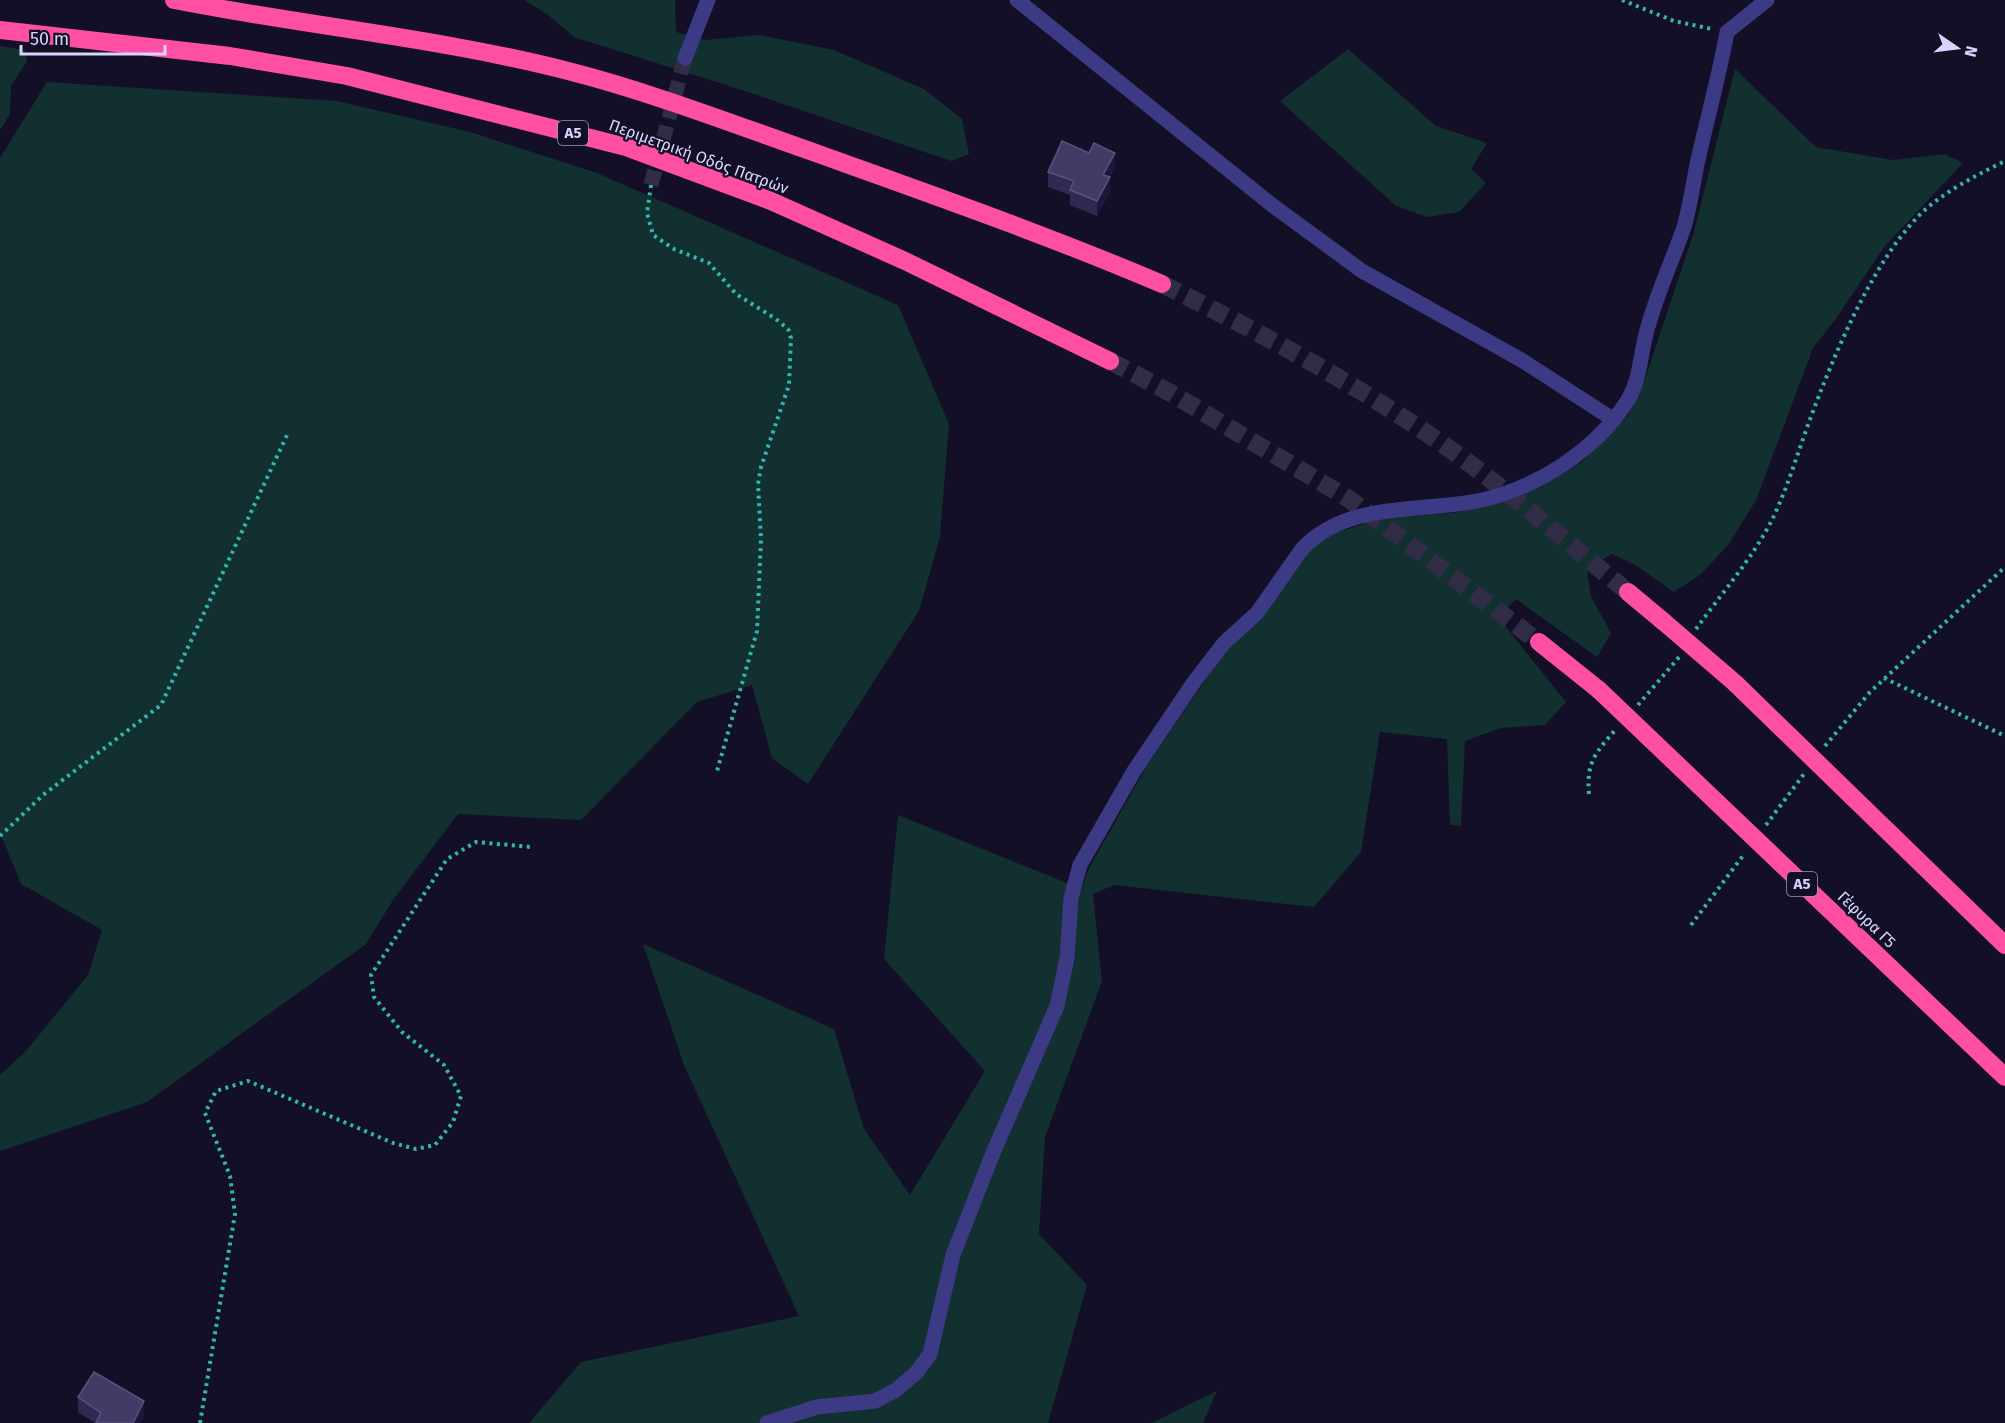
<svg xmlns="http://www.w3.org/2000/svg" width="2005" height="1423" viewBox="0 0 2005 1423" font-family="'Fira Sans',sans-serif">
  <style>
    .green { fill: #12302f }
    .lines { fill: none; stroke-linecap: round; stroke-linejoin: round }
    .minor-tunnel { stroke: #312d47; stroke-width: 15; stroke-dasharray: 15 8; stroke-linecap: butt }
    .motorway-tunnel { stroke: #312d47; stroke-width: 18; stroke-dasharray: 18 9; stroke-linecap: butt }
    .path { stroke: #2fb8b0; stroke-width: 4; stroke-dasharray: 3 4.5; stroke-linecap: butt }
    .minor { stroke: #3d3a85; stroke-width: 15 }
    .motorway { stroke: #ff4fa3; stroke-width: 18 }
    .motorway-bridge { stroke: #ff4fa3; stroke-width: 18 }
    .wall { fill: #312854 }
    .shaded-wall { fill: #1d163a }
    .building { fill: #433a66; stroke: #5a527e; stroke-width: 1.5 }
    .labels { text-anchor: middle; stroke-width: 4.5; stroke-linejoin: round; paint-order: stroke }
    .shield { fill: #130f26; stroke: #9e99be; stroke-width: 1.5 }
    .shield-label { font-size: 15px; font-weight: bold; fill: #d9d4ff }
    .street-label { font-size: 16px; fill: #d9d4ff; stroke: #130f26 }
  </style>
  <rect width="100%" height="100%" fill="#130f26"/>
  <path class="green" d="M524,0H675L676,32L705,40L759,35L834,50L924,89L962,119L969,154L951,161L745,91L574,37L547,14Z
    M0,46L25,50L27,61L11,86L10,114L0,130Z
    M1348,49L1436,126L1487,143L1471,169L1486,183L1459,212L1427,217L1396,206L1280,101Z
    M1735,69L1816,147L1893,160L1945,154L1963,163L1885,246L1835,320L1813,348L1756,500L1729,544L1700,575L1674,592L1637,566L1612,554L1587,569L1591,597L1611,633L1597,657L1516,599L1498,617L1566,702L1545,725L1501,728L1465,741L1461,826L1450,825L1447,739L1380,732L1361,852L1314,907L1114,885L1093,894L1102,981L1045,1137L1039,1234L1087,1285L1048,1423H529L581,1362L799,1316L684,1065L643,944L834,1029L864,1129L910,1195L985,1071L884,959L898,815L1082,889L1088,870L1146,767L1222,656L1312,545L1332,534L1391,515L1454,513L1501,501L1548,482L1582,462L1628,415L1644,382L1694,232Z
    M47,82L337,101L470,132L597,173L898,305L949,424L940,537L919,611L808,784L772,758L752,685L697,702L581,820L458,814L393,900L366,944L147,1102L0,1151V1075L26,1051L88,975L102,930L21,884L0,833V158Z
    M1217,1391L1203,1423H1151Z"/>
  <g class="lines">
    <path class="minor-tunnel" d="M651,185L685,58"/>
    <path class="motorway-tunnel" d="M1162,284C1267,336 1374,393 1469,463C1523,504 1575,549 1628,592
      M1110,361L1169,392L1349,499L1539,642"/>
    <path class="path" d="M1622,0L1674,21L1712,29
      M651,185L647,213L653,235L674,249L709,263L736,294L776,319L788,329L791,338L789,385L761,467L758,484L761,539L757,631L717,771
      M1696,629C1721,594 1752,559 1772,520C1787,489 1797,455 1809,422C1833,357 1875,254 1927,208C1951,188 1977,175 2005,161
      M1884,678L2005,736
      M1638,705L1680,656
      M1825,746L1870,692L2005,567
      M1589,794C1586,762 1596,752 1617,728
      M1766,825L1804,774
      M0,836L43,795L161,705L287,435
      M1691,925L1745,853
      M200,1423L235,1214L230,1176L205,1113L216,1091L248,1081L393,1143L416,1149L435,1145L453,1122L461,1096L444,1065L402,1032L374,997L371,975L447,859L476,842L531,847"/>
    <path class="minor" d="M1017,0L1272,205L1362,271L1523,361L1614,420
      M685,58L708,0
      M767,1423L817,1407L875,1401L896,1390L916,1373L930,1354L953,1255L993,1153L1057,1006L1067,958L1071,898L1080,865L1134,771L1194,682L1224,643L1257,613L1302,549C1348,500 1423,513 1482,500C1538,487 1594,451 1626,403C1640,382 1640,357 1646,334C1655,297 1672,262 1684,227C1692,200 1694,173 1701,147C1710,108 1720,71 1727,32L1767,0"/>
    <path class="motorway" d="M174,0C306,26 441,38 572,72C653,93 733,124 813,152C930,194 1047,235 1162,284
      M0,30L230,56L347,76L626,147L771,201L905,261L1110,361
      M1628,592L1664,622
      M1539,642L1599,690"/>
    <path class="motorway-bridge" d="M1664,622L1735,683L2005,945
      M1599,690L2005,1077"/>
  </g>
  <path class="wall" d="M1115,168L1109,177L1110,192L1097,216L1070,205V195L1048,187V172Z
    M78,1397L144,1416L140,1423H95L78,1412Z"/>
  <path class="shaded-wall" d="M1115,153V168L1103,190V175Z
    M1110,177V192L1097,216V201Z
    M144,1401V1416L140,1423H133Z"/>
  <path class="building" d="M1062,141L1089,153L1094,143L1115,153L1103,175L1110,177L1097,201L1070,190L1074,181L1048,172Z
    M94,1372L144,1401L133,1423H96L101,1413L78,1397Z"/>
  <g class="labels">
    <g class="shield">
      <rect x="558" y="121" width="30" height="24" rx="4.5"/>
      <rect x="1787" y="872" width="30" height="24" rx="4.5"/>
    </g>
    <g class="shield-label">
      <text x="573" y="138">Α5</text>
      <text x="1802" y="889">Α5</text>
    </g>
    <g class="street-label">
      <text transform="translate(699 156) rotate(20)" y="6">Περιμετρική Οδός Πατρών</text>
      <text transform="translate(1867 919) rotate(44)" y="6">Γέφυρα Γ5</text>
    </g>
  </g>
  <g transform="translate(1957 48) rotate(104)" stroke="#130f26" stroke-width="4.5" paint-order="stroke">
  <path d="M0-4.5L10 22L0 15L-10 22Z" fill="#d9d4ff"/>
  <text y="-9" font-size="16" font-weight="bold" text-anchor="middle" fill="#d9d4ff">N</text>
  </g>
  <path d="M21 45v9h144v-9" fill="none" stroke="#d9d4ff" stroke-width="3"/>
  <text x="30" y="45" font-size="18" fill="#d9d4ff" stroke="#130f26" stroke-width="4.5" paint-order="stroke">50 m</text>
</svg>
